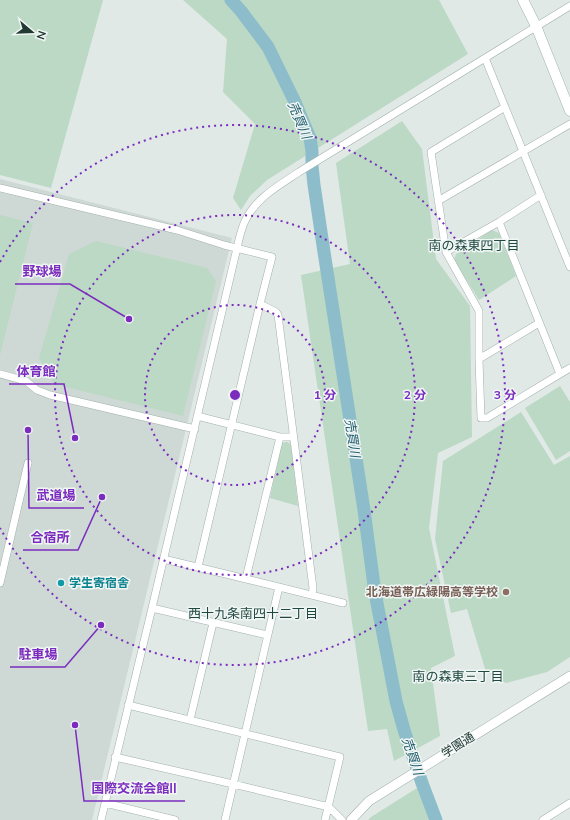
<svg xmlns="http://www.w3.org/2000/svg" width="570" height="820" viewBox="0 0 570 820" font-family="Mulish,'Noto Sans JP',sans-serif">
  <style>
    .built { fill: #ced9d5 }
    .green { fill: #bbd9c4 }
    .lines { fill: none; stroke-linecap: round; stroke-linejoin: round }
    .river { stroke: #8dbdca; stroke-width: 13 }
    .minor-casing { stroke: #a3b0ad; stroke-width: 8 }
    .tertiary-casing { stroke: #a3b0ad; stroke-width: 10 }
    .secondary-casing { stroke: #a0b4ae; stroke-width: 11 }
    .minor { stroke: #fff; stroke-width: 7 }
    .tertiary { stroke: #fff; stroke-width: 9 }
    .secondary { stroke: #fff; stroke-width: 10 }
    .ring { fill: none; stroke: #7b2cbf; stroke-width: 2; stroke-dasharray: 2 4 }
    .culture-dot { fill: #0f9aa8; stroke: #f0f6f4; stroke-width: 1.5 }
    .education-dot { fill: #8d6e63; stroke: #f0f6f4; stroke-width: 1.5 }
    .labels { text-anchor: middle; stroke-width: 3; stroke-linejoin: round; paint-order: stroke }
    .culture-label { font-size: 12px; font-weight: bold; fill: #0d838f; stroke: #f0f6f4; text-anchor: start }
    .education-label { font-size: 12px; font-weight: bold; fill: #785e54; stroke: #f0f6f4; text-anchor: end }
    .street-label { font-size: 12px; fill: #223833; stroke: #f0f6f4 }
    .water-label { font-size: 13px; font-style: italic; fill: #225d6e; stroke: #f0f6f4 }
    .neighbourhood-label { font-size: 13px; fill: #204841; stroke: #f0f6f4 }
    .centre { fill: #7b2cbf; stroke: #f0f6f4; stroke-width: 2 }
    .ring-label { font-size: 12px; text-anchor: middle; font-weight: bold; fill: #7b2cbf; stroke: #f0f6f4; stroke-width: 3; stroke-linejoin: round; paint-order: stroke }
    .leader { fill: none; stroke: #7b2cbf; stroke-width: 1.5 }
    .callout-dot { fill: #7b2cbf; stroke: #f0f6f4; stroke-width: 1.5 }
    .callout-label { font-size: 13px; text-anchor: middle; font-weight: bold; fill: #7b2cbf; stroke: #f0f6f4; stroke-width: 3; stroke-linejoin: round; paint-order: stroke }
  </style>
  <rect width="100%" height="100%" fill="#e0e9e6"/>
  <path class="built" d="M0,179L232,238L92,820H0Z"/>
  <path class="green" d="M0,0H103L51,188L0,175Z
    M183,0H439L468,54L267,180L250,196L241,210L233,198L255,124L223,92L227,39Z
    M402,121L422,149L436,259L470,306L472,437L438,453L429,528L455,656L431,668L440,736L394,761L387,729L368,731L301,275L350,264L336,163Z
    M0,215L33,223L0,355Z
    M492,230L499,233L516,276L479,300L454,260L456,254Z
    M96,241L207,268L216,281L183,416L54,384L39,358L69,254Z
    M560,386L570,402V451L556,460L525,408Z
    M521,412L554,465L570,456V657L547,672L506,683L486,672L467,609L451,613L435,539L443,461Z
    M286,442H288L291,445L298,506L270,498L282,443Z
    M417,788L431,820H368L371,817Z"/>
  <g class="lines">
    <path class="river" d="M231,0L241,11L268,47L294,100L310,138L312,151V166L314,185L324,252L364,510L375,593L386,649L396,701L404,730L422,783L436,820"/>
    <g class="minor-casing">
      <path id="minor" d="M485,58L570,267
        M505,107L431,152L446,252L479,311V359L481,418H487L570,368
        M0,188L177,230L224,245L272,257L260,304L198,567
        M438,201L570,124
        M499,222L560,374
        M446,252L499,222L541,195
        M260,304L276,312L278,315L313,588L312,595
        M479,359L539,323
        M0,374L26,381L37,390L50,395L195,429
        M197,416L280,437H293
        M163,559C223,573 283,588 343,603
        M246,578L280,437
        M0,583L28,463
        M152,608L267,635
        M128,705L340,757L325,820
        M190,720L213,623
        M115,757L233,784L329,807L342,820
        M105,803L175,820
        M101,820L152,608L237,248C239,240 241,229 245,221C256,198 278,186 299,172L570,6
        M225,820L279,587
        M543,820L570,803"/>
    </g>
    <g class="tertiary-casing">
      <path id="tertiary" d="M351,820L369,801L570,676"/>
    </g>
    <g class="secondary-casing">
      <path id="secondary" d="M523,0L536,26L570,111"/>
    </g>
    <use href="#minor" class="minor"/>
    <use href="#tertiary" class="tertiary"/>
    <use href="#secondary" class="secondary"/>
  </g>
  <g class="ring">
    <circle cx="235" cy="395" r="90"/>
    <circle cx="235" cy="395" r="180"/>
    <path d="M0 262A270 270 0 1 1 0 528"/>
  </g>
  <circle class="culture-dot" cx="61" cy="583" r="4"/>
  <circle class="education-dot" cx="506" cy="592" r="4"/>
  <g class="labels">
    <g class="culture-label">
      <text x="69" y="587">学生寄宿舎</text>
    </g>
    <g class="education-label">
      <text x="498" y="596">北海道帯広緑陽高等学校</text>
    </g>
    <g class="street-label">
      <text transform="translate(458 745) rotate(-32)" y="4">学園通</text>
    </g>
    <g class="water-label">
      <text transform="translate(300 120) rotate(67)" y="5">売買川</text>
      <text transform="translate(353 438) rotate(81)" y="5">売買川</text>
      <text transform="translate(413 756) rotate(71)" y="5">売買川</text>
    </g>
    <g class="neighbourhood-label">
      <text x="474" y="250">南の森東四丁目</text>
      <text x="253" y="618">西十九条南四十二丁目</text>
      <text x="458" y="681">南の森東三丁目</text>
    </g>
  </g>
  <circle cx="235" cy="395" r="6" class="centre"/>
  <g class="ring-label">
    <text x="325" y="399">1 分</text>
    <text x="415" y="399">2 分</text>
    <text x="505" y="399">3 分</text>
  </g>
  <path class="leader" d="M129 319L70 284H15M75 438L64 384H9M28 430L29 508H84M102 497L78 550H23M101 625L65 667H10M75 725L84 801H185"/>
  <g class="callout-dot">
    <circle cx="129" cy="319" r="4"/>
    <circle cx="75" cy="438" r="4"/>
    <circle cx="28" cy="430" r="4"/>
    <circle cx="102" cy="497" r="4"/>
    <circle cx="101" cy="625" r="4"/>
    <circle cx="75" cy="725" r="4"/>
  </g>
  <g class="callout-label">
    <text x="42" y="276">野球場</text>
    <text x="36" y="376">体育館</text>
    <text x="56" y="500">武道場</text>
    <text x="50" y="542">合宿所</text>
    <text x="38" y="659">駐車場</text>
    <text x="134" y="793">国際交流会館II</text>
  </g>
  <g transform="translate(32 32) rotate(109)" stroke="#f0f6f4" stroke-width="3" paint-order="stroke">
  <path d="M0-3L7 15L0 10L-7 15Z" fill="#223833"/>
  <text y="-6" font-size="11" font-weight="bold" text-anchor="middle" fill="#223833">N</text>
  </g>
</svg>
